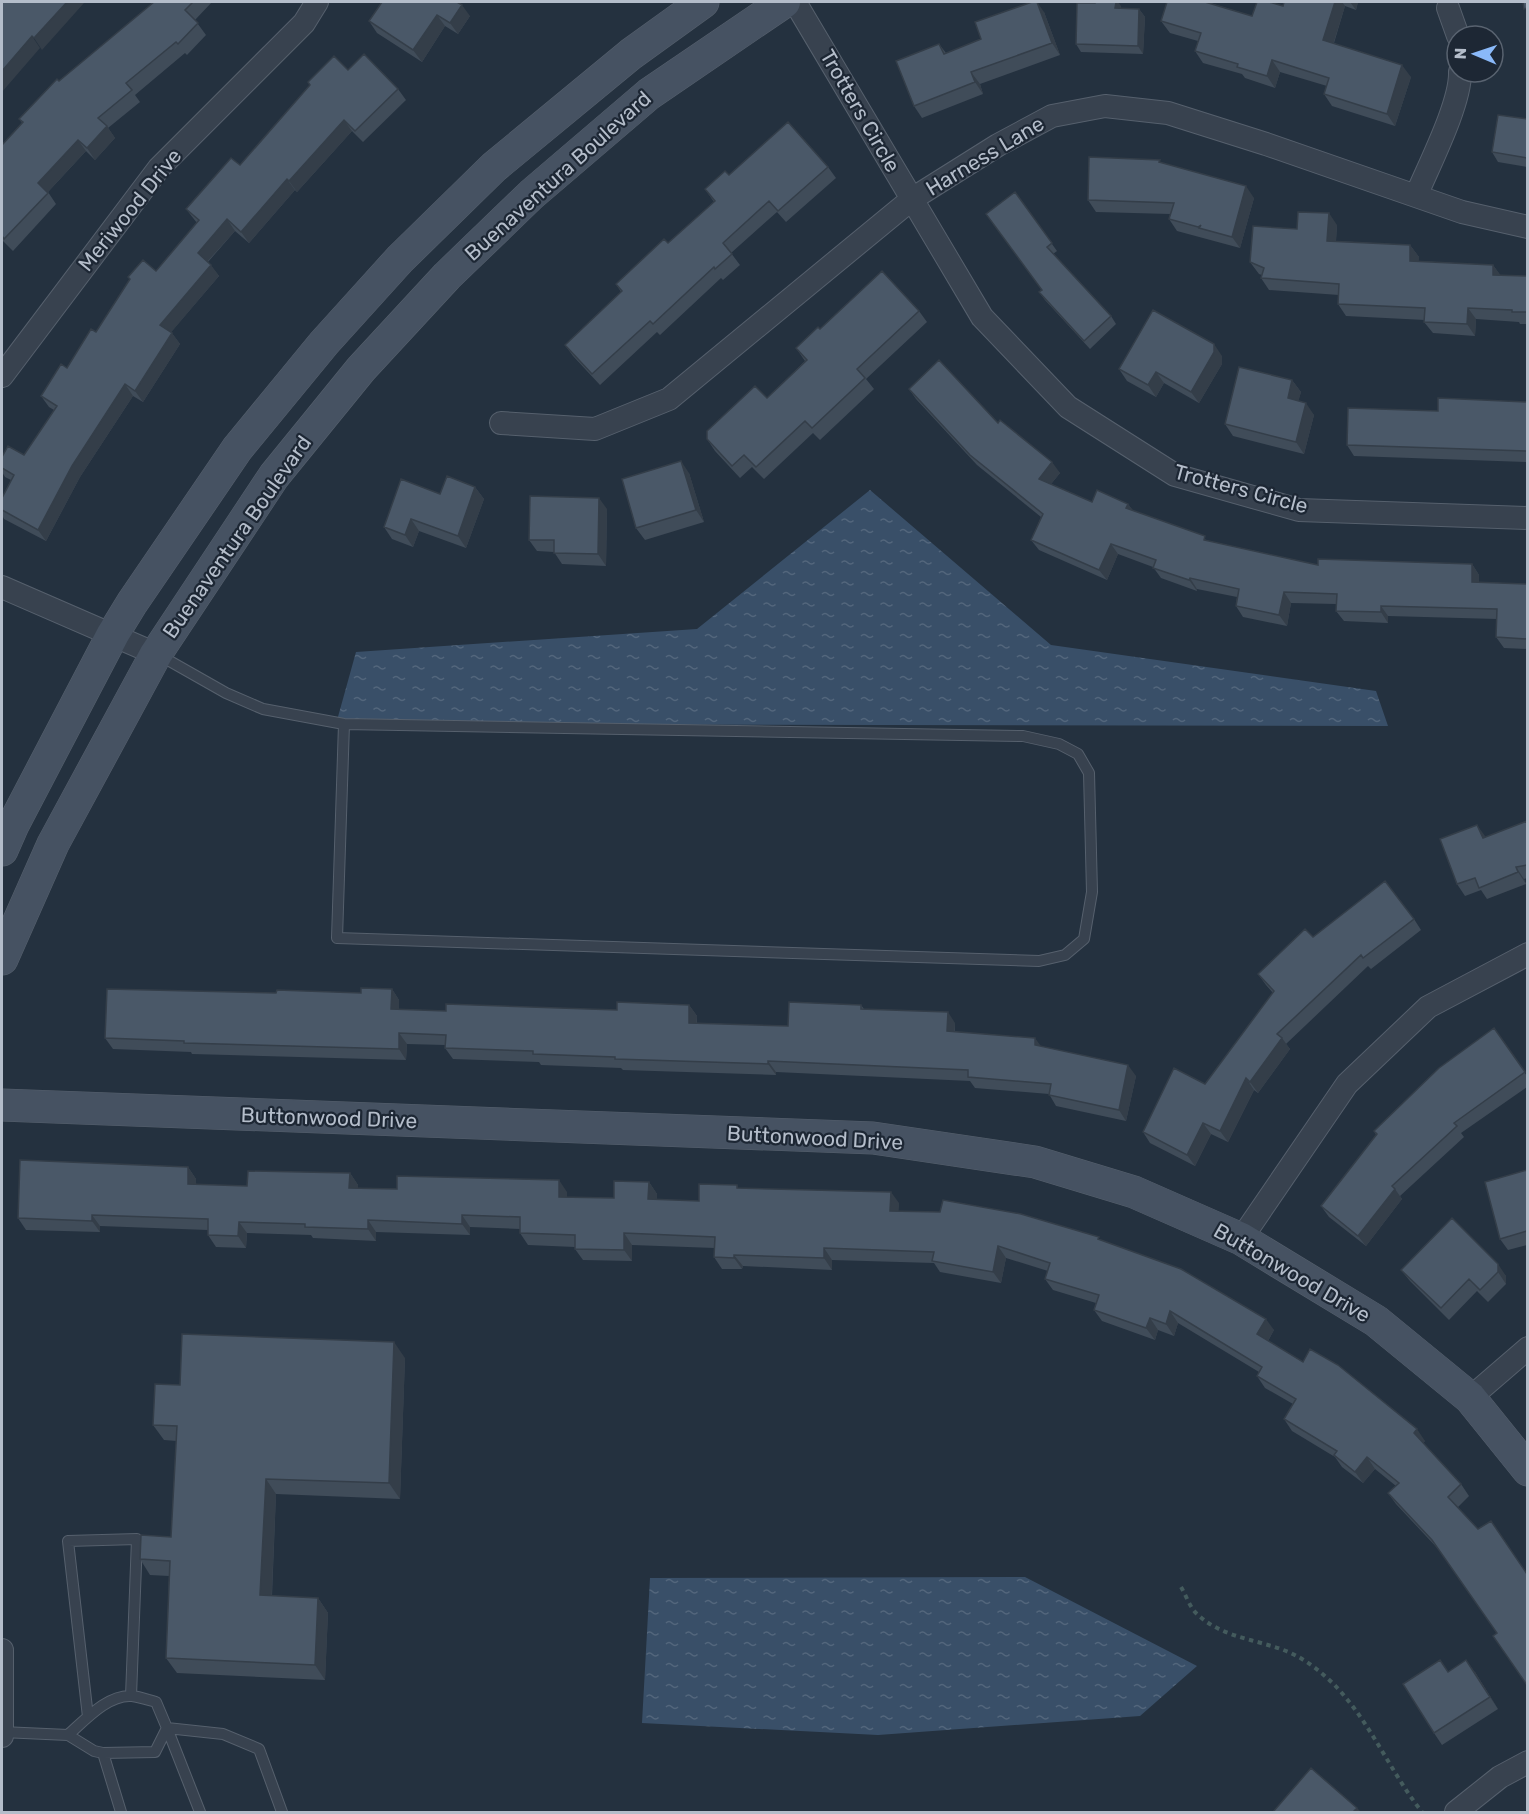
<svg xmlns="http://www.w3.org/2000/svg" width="1529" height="1814" viewBox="0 0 1529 1814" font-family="Rubik,sans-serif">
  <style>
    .water { fill: url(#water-ripples) }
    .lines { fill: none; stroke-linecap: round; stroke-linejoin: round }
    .lane-casing { stroke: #56606d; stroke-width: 12 }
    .street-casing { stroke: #56606d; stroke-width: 24 }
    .secondary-casing { stroke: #56606d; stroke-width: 33 }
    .path { stroke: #445b5d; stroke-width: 4; stroke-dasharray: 4.5 4.5; stroke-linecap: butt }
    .lane { stroke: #38424f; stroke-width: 10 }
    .street { stroke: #38424f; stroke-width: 22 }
    .secondary { stroke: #465262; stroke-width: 32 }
    .wall { fill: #404c59 }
    .shaded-wall { fill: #343e49 }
    .building { fill: #4a5868; stroke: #343e49; stroke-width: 1.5 }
    .labels { text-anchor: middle; stroke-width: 4.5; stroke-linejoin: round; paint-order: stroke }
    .street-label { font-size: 21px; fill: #b4bdca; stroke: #1d2734 }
  </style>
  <defs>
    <pattern id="water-ripples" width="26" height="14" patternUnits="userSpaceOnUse" patternTransform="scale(1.5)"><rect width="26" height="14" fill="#394f68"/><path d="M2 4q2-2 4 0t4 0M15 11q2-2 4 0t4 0" fill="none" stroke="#53667c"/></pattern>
  </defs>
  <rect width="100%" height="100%" fill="#24313f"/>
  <path class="water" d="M870,490L1051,645L1376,691L1388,726L336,724L356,652L697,629Z
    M1025,1577L1197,1666L1140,1716L878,1735L642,1723L650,1578Z"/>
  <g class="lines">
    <g class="lane-casing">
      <path id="lane" d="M159,655L226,693L263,709L344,724L1023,736L1059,744L1078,754L1089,773L1092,892L1084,939L1065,955L1039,961L337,938L344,724
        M88,1717L68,1541L137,1539L131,1696
        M2,1732L68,1735L94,1751L103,1753L155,1752L167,1728L156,1702C148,1700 140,1697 132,1696C108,1694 85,1720 68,1735
        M103,1753L121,1812
        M200,1812L167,1728L223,1734L259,1749L282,1812"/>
    </g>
    <g class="street-casing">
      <path id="street" d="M795,2L982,317L1068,407L1175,475L1299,510L1528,518
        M1448,8L1458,36
        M1416,196C1429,165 1461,103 1460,72
        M2,376L159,168L304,23L317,2
        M501,423L595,429L669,399L912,199L998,145L1052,116L1105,106L1168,113L1266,144L1462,212L1528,227
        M2,587L156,654
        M1241,1239L1347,1084L1428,1007L1528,954
        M1470,1398L1528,1348
        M2,1650V1736
        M1456,1812L1500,1777L1528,1762"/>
    </g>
    <g class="secondary-casing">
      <path id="secondary" d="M2,850L13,825L113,634L132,603L237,449L324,343L400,259L494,167L631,54L703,2
        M2,959L53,844L156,654L274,476L361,369L447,276L532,194L649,94L784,2
        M2,1105L873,1138L1035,1162L1134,1192L1241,1239L1376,1321L1470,1398L1528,1470"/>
    </g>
    <path class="path" d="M1181,1587C1186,1595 1190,1608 1197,1614C1226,1642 1270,1639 1302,1659C1361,1695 1381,1760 1422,1812"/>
    <use href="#lane" class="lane"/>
    <use href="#street" class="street"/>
    <use href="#secondary" class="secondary"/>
  </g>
  <path class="wall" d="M154,2H212L195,20L206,35L187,55L185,53L135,95L140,102L108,128L115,138L95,160L86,151L48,192L56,204L13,251L2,240V145L22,123L19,119L59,81Z
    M382,2L470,16L458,34L445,26L422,62L377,33L369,21Z
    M1207,2L1252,16L1283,6L1284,2H1358L1356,10L1345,6L1334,43L1411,77L1395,126L1332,106L1324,94L1327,86L1280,72L1275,88L1245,78L1242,74L1203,63L1195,51L1198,41L1170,33L1161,21Z
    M1121,6V8L1139,9L1145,17L1143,54L1081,52L1076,44Z
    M1044,12L1060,55L980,84L983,94L922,118L914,106L939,44L946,53L981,39Z
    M348,70L398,89L406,100L363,142L352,131L297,192L295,190L249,243L235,231L208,262L219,276L171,332L180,344L143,402L133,396L80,477L46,541L4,519L2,515V498L11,480L5,477L2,472V457L24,455L54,410L49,407L41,396L67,368L96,332L130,279L128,277L156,271L197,223L186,209L240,165L310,85L308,82Z
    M1527,119V167L1498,162L1492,152Z
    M1162,163L1254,198L1240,248L1177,231L1169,219L1170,214L1096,212L1088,200Z
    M828,167L836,178L786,222L777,212L731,253L740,265L723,280L721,278L660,335L657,332L600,385L573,356L565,345L621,292L616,284L668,243L714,202L705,189L729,175Z
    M1015,192L1057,251L1053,254L1111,316L1116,324L1090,349L1045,300L1039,292L1041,290Z
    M1337,225L1336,241L1410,245L1419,257L1418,261L1493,265L1500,275L1527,276V324H1520L1519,322L1476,319L1475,336L1433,333L1424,322L1425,320L1346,316L1338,304L1339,295L1269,290L1261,278L1262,275L1259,274L1250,262L1297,229Z
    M919,311L927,322L866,379L874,389L820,440L813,433L764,479L752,467L740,478L715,451L707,439L767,398L805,361L796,348L820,329Z
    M1222,356V364L1199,403L1164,383L1156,397L1127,381L1119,369Z
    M1292,380L1301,392L1298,401L1314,415L1304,454L1233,436L1225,424Z
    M909,389L998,423L1060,473L1051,484L1092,502L1128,504L1133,511L1209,541L1318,565L1472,564L1479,575V582L1527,584V649L1504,648L1496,637L1497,619L1388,616V623L1344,621L1336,611V604L1291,603L1287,626L1243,617L1236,606L1237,597L1197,589V591L1161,578L1153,567L1118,554L1107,580L1039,550L1031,540L1041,517L977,465L916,399Z
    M1527,402V462L1354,456L1347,445L1438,411Z
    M689,473L704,522L645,540L636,528Z
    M475,487L484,499L466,548L419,531L413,547L392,539L384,527L440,494Z
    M607,509L606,566L562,564L554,552L537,551L529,540Z
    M1527,821V878L1524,879L1526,884L1487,899L1481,890L1465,896L1457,884L1486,837Z
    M1414,919L1421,930L1371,969L1368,966L1286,1044L1290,1049L1258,1093L1254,1090L1228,1142L1211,1134L1195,1166L1150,1143L1143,1132L1205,1084L1273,993L1266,985L1258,974L1313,937Z
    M392,989L399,1000V1009L446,1011L617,1010L689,1005L697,1016V1023L788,1026L861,1005L864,1009L955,1023V1032L1041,1046L1136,1076L1126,1121L1056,1106L1049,1094L975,1088L970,1081L776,1072V1075L623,1070L621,1068L541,1065L539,1062L453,1059L445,1048V1045L407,1044L406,1060L192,1054L191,1052L113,1049L105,1038L276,993H361Z
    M1494,1028L1527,1076V1087L1461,1133L1464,1137L1400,1196L1402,1199L1366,1246L1329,1217L1321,1206L1376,1135L1374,1131Z
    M188,1167L196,1179V1184L247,1186L350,1173L358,1185V1188L567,1192V1197L614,1198L649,1182L657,1194V1200L699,1201L737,1185L738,1188L899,1203L898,1211L1101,1240L1274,1330L1268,1341L1425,1441L1423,1443L1461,1484L1469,1496L1458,1507L1497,1633L1440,1551L1396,1504L1388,1493L1396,1486L1375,1469L1363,1483L1342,1467L1335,1457L1292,1431L1284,1419L1293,1404L1265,1388L1257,1376L1259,1372L1178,1323L1174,1336L1158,1330L1155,1340L1102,1321L1094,1310L1096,1303L1053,1290L1045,1279L1048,1271L1006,1258L1001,1283L940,1272L934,1263L832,1260V1270L743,1266L742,1269H722L714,1257L715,1248L632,1245V1261L583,1260L575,1249V1247L528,1245L520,1233V1229L470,1227V1235L376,1232V1241L313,1238L311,1235L247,1233L246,1248L216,1247L208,1235V1230L100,1226V1232L26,1230L18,1218Z
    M1527,1170V1245L1508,1250L1500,1239Z
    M1452,1218L1506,1276V1284L1488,1302L1477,1291L1449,1320L1410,1281L1401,1270Z
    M405,1358L400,1499L276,1494L272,1596L318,1598L328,1613L325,1680L177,1673L166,1658L169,1576L150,1575L140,1559L171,1537L177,1441L164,1440L153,1425L180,1385Z
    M1448,1672H1475L1498,1709L1442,1745L1434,1733Z"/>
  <path class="shaded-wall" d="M67,2H83L84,3L42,50L34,38Z
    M1037,2L1044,12L1060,55L1052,43Z
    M1116,2H1118L1121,6V16L1115,8Z
    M1335,2H1342L1345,6L1331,51L1323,40Z
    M1350,2H1358L1356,10Z
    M462,5L470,16L458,34L450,23Z
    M1139,9L1145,17L1143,54L1138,46Z
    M437,15L445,26L422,62L413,50Z
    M32,36L40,48L2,92V71Z
    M1272,60L1280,72L1275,88L1267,76Z
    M1402,65L1411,77L1395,126L1387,114Z
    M971,72L980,84L983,94L975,82Z
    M344,120L352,131L297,192L289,181Z
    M107,126L115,138L95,160L87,148Z
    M78,140L86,151L46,194L38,183Z
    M287,179L295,190L249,243L241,232Z
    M1246,186L1254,198L1240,248L1232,237Z
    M1329,213L1337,225L1335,253L1327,241Z
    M227,219L235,231L205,264L198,253Z
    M1410,245L1419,257L1418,273L1410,261Z
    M211,265L219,276L168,336L160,325Z
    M1493,265L1502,277L1493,275Z
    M1468,308L1476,319L1475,336L1467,324Z
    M172,333L180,344L143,402L135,391Z
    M1214,344L1222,356V364L1199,403L1191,392Z
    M1156,372L1164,383L1156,397L1148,385Z
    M1292,380L1301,392L1296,410L1288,398Z
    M125,384L133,396L80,477L46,541L38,530L72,466Z
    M1306,403L1314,415L1304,454L1296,442Z
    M681,461L689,473L704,522L696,510Z
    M1052,462L1060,473L1047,489L1039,479Z
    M475,487L484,499L466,548L458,536Z
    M599,498L607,509L606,566L598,554Z
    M1128,504L1136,514L1126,508Z
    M411,519L419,531L413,547L405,535Z
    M1111,544L1118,554L1107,580L1099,570Z
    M1472,564L1479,575V592L1472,582Z
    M1190,578L1197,589V591L1189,580Z
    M1284,592L1291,603L1287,626L1279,615Z
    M1381,606L1388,616V623L1381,612Z
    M1477,825L1485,836L1491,850L1483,838Z
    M1516,867L1524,879L1526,884L1518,872Z
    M392,989L399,1000V1020L391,1009Z
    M689,1005L697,1016L696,1034L689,1023Z
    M948,1012L955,1023L954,1042L947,1031Z
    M399,1033L407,1044L406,1060L399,1049Z
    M1035,1038L1043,1049L1035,1045Z
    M1282,1038L1290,1049L1258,1093L1250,1082Z
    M768,1061L776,1072V1075L768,1064Z
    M1128,1065L1136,1076L1126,1121L1119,1110Z
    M1246,1078L1254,1090L1228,1142L1220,1131Z
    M1203,1123L1211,1134L1195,1166L1187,1155Z
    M188,1167L196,1179V1196L188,1184Z
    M350,1173L358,1185V1199L349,1188Z
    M559,1180L567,1192V1209L559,1197Z
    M649,1182L657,1194V1211L648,1199Z
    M1395,1189L1402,1199L1366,1246L1358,1236Z
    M891,1192L899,1203L898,1222L890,1211Z
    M92,1215L100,1226V1232L92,1221Z
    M462,1215L470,1227V1235L462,1224Z
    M368,1220L376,1232V1241L368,1229Z
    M239,1222L247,1233L246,1248L238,1236Z
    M624,1233L632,1245V1261L624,1250Z
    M998,1246L1006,1258L1001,1283L993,1272Z
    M824,1248L832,1260V1270L824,1258Z
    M734,1255L743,1266L742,1269L734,1258Z
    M1498,1264L1506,1276V1284L1498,1272Z
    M1170,1311L1178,1323L1174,1336L1166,1324Z
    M1150,1318L1158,1330L1155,1340L1146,1328Z
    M1266,1319L1274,1330L1265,1346L1257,1334Z
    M394,1342L405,1358L400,1499L389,1483Z
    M1417,1429L1425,1441L1422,1445L1414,1433Z
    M1367,1457L1375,1469L1363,1483L1355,1472Z
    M266,1479L276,1494L271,1610L260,1595Z
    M318,1598L328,1613L325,1680L315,1665Z
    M1466,1660L1475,1672L1498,1709L1490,1697Z
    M1357,1808L1361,1812H1353Z"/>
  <path class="building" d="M2,2H67L34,38L32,36L2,71Z
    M154,2H193L185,10L198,23L178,44L176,42L126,83L132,90L98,118L107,126L87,148L78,140L38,183L48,193L4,239L2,236V145L23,122L19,119L57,79L59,81Z
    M382,2H457L462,5L450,23L437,15L413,50L369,21Z
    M1032,2H1037L1052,43L971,72L975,82L914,106L896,61L939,44L944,54L981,39L975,22Z
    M1095,2H1116L1115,8L1139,9L1138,46L1076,44L1077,3H1095Z
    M1167,2H1205L1252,16L1257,2H1269L1283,6L1284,2H1335L1323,40L1402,65L1387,114L1324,94L1329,78L1272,60L1267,76L1237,67L1238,64L1195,51L1201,33L1161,21Z
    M1523,2H1527V8L1524,9Z
    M364,54L398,89L355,131L344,120L289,181L287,179L241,232L227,219L198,253L211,265L160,325L172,333L135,391L125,384L72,466L38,530L2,510V498L14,475L2,468V457L8,446L24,455L57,406L41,396L61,364L67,368L91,329L96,332L130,279L128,277L143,260L156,271L199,220L186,209L231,158L240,165L310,85L308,82L334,56L348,70Z
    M1498,115L1527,119V158L1492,152Z
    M788,122L828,167L778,211L769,201L723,243L732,254L715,269L714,267L653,324L650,321L592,374L565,345L622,291L616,284L664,239L668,243L715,201L705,189L725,171L729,175Z
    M1089,157L1160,160L1159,162L1246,186L1232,237L1199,228L1201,225L1198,227L1169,219L1174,203L1088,200Z
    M1015,192L1052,243L1047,247L1111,316L1084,341L1039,292L1042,290L986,214Z
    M1298,212L1329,213L1327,241L1410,245V261L1493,265V275L1527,276V312H1512V310L1468,308L1467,324L1424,322L1425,308L1338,304L1339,284L1261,278L1264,268L1250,262L1253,226L1297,229Z
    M882,271L919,311L857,369L865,378L812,428L805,421L756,467L744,455L732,466L707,439V431L755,386L767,398L807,360L796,348L818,327L820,329Z
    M1153,310L1214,344V352L1191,392L1156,372L1148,385L1119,369Z
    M939,360L998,423L1000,420L1052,462L1039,479L1092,502L1097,490L1128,504L1126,508L1205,536L1204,540L1318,565V559L1472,564V582L1527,584V639L1496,637L1497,609L1381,606V612L1336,611L1337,594L1284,592L1279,615L1236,606L1239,589L1190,578L1189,580L1153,568L1156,560L1111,544L1099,570L1031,540L1043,514L970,455L909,389Z
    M1239,367L1292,380L1288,398L1306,403L1296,442L1225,424Z
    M1438,398L1527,402V451L1347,445L1348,408L1438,411Z
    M681,461L696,510L636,528L622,479Z
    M447,476L475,487L458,536L411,519L405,535L384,527L401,479L440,494Z
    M530,496L599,498L598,554L554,553V540H529Z
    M1527,821V865L1516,867L1518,872L1479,888L1475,878L1457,884L1440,839L1477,825L1483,838Z
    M1385,881L1414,919L1363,958L1361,955L1277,1034L1282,1038L1250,1082L1246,1078L1220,1131L1203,1123L1187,1155L1143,1132L1174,1068L1205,1084L1274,991L1258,974L1305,929L1313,937Z
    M361,988L392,989L391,1009L446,1011V1004L617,1010V1002L689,1005V1023L788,1026L789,1002L861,1005V1009L948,1012L947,1031L1035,1038V1045L1128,1065L1119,1110L1049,1095L1051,1084L968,1077V1070L768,1061V1064L615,1059V1057L533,1054V1051L445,1048L446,1035L399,1033V1049L184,1043V1041L105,1038L107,989L276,993L277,990L361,993Z
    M1494,1028L1525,1072L1454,1123L1457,1126L1392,1186L1395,1189L1358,1236L1321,1206L1377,1134L1374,1131L1439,1068Z
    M20,1160L188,1167V1184L247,1186L248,1171L350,1173L349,1188L397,1189V1176L559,1180V1197L614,1198V1181L649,1182L648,1199L699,1201V1184L737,1185V1188L891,1192L890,1211L940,1212L943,1200L1021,1214L1099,1237L1098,1239L1181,1269L1266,1319L1257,1334L1303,1362L1310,1349L1338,1365L1417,1429L1414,1433L1461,1484L1448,1497L1478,1529L1491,1521L1527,1574V1685L1493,1636L1497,1633L1432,1540L1388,1493L1399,1483L1367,1457L1355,1472L1334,1455L1337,1451L1284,1419L1296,1399L1257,1376L1262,1367L1170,1311L1166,1324L1150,1318L1146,1328L1094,1310L1099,1295L1045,1279L1050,1263L998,1246L993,1272L932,1261L934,1252L824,1248V1258L734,1255V1258L714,1257L715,1237L624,1233V1250L575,1249V1235L520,1233V1217L462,1215V1224L368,1220V1229L305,1227V1224L239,1222L238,1236L208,1235V1219L92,1215V1221L18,1218Z
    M1527,1170V1231L1500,1239L1485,1182Z
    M1452,1218L1498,1264V1272L1480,1290L1469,1279L1441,1308L1401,1270Z
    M182,1334L394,1342L389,1483L266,1479L260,1595L318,1598L315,1665L166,1658L170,1561L140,1559L141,1535L171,1537L177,1426L153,1425L155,1384L180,1385Z
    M1440,1660L1448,1672L1466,1660L1490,1697L1434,1733L1403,1684Z
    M1311,1768L1357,1808L1353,1812H1273Z"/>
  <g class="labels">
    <g class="street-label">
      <text transform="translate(860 111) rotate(60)" y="7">Trotters Circle</text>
      <text transform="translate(985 156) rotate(-31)" y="7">Harness Lane</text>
      <text transform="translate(558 176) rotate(-42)" y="7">Buenaventura Boulevard</text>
      <text transform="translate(130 210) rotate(-51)" y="7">Meriwood Drive</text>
      <text transform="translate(1241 489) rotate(15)" y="7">Trotters Circle</text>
      <text transform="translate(237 537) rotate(-55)" y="7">Buenaventura Boulevard</text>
      <text transform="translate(329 1118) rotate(2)" y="7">Buttonwood Drive</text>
      <text transform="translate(815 1138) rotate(3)" y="7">Buttonwood Drive</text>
      <text transform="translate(1292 1273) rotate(30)" y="7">Buttonwood Drive</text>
    </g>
  </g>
  <rect width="1529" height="1814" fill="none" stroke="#b4bdca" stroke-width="6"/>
  <g transform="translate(1475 54) rotate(272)"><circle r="28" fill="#1d2734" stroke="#596370" stroke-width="1.5"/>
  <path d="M0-4.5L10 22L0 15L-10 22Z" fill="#8ab9f9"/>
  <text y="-9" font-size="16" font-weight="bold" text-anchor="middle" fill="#b4bdca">N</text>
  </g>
</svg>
